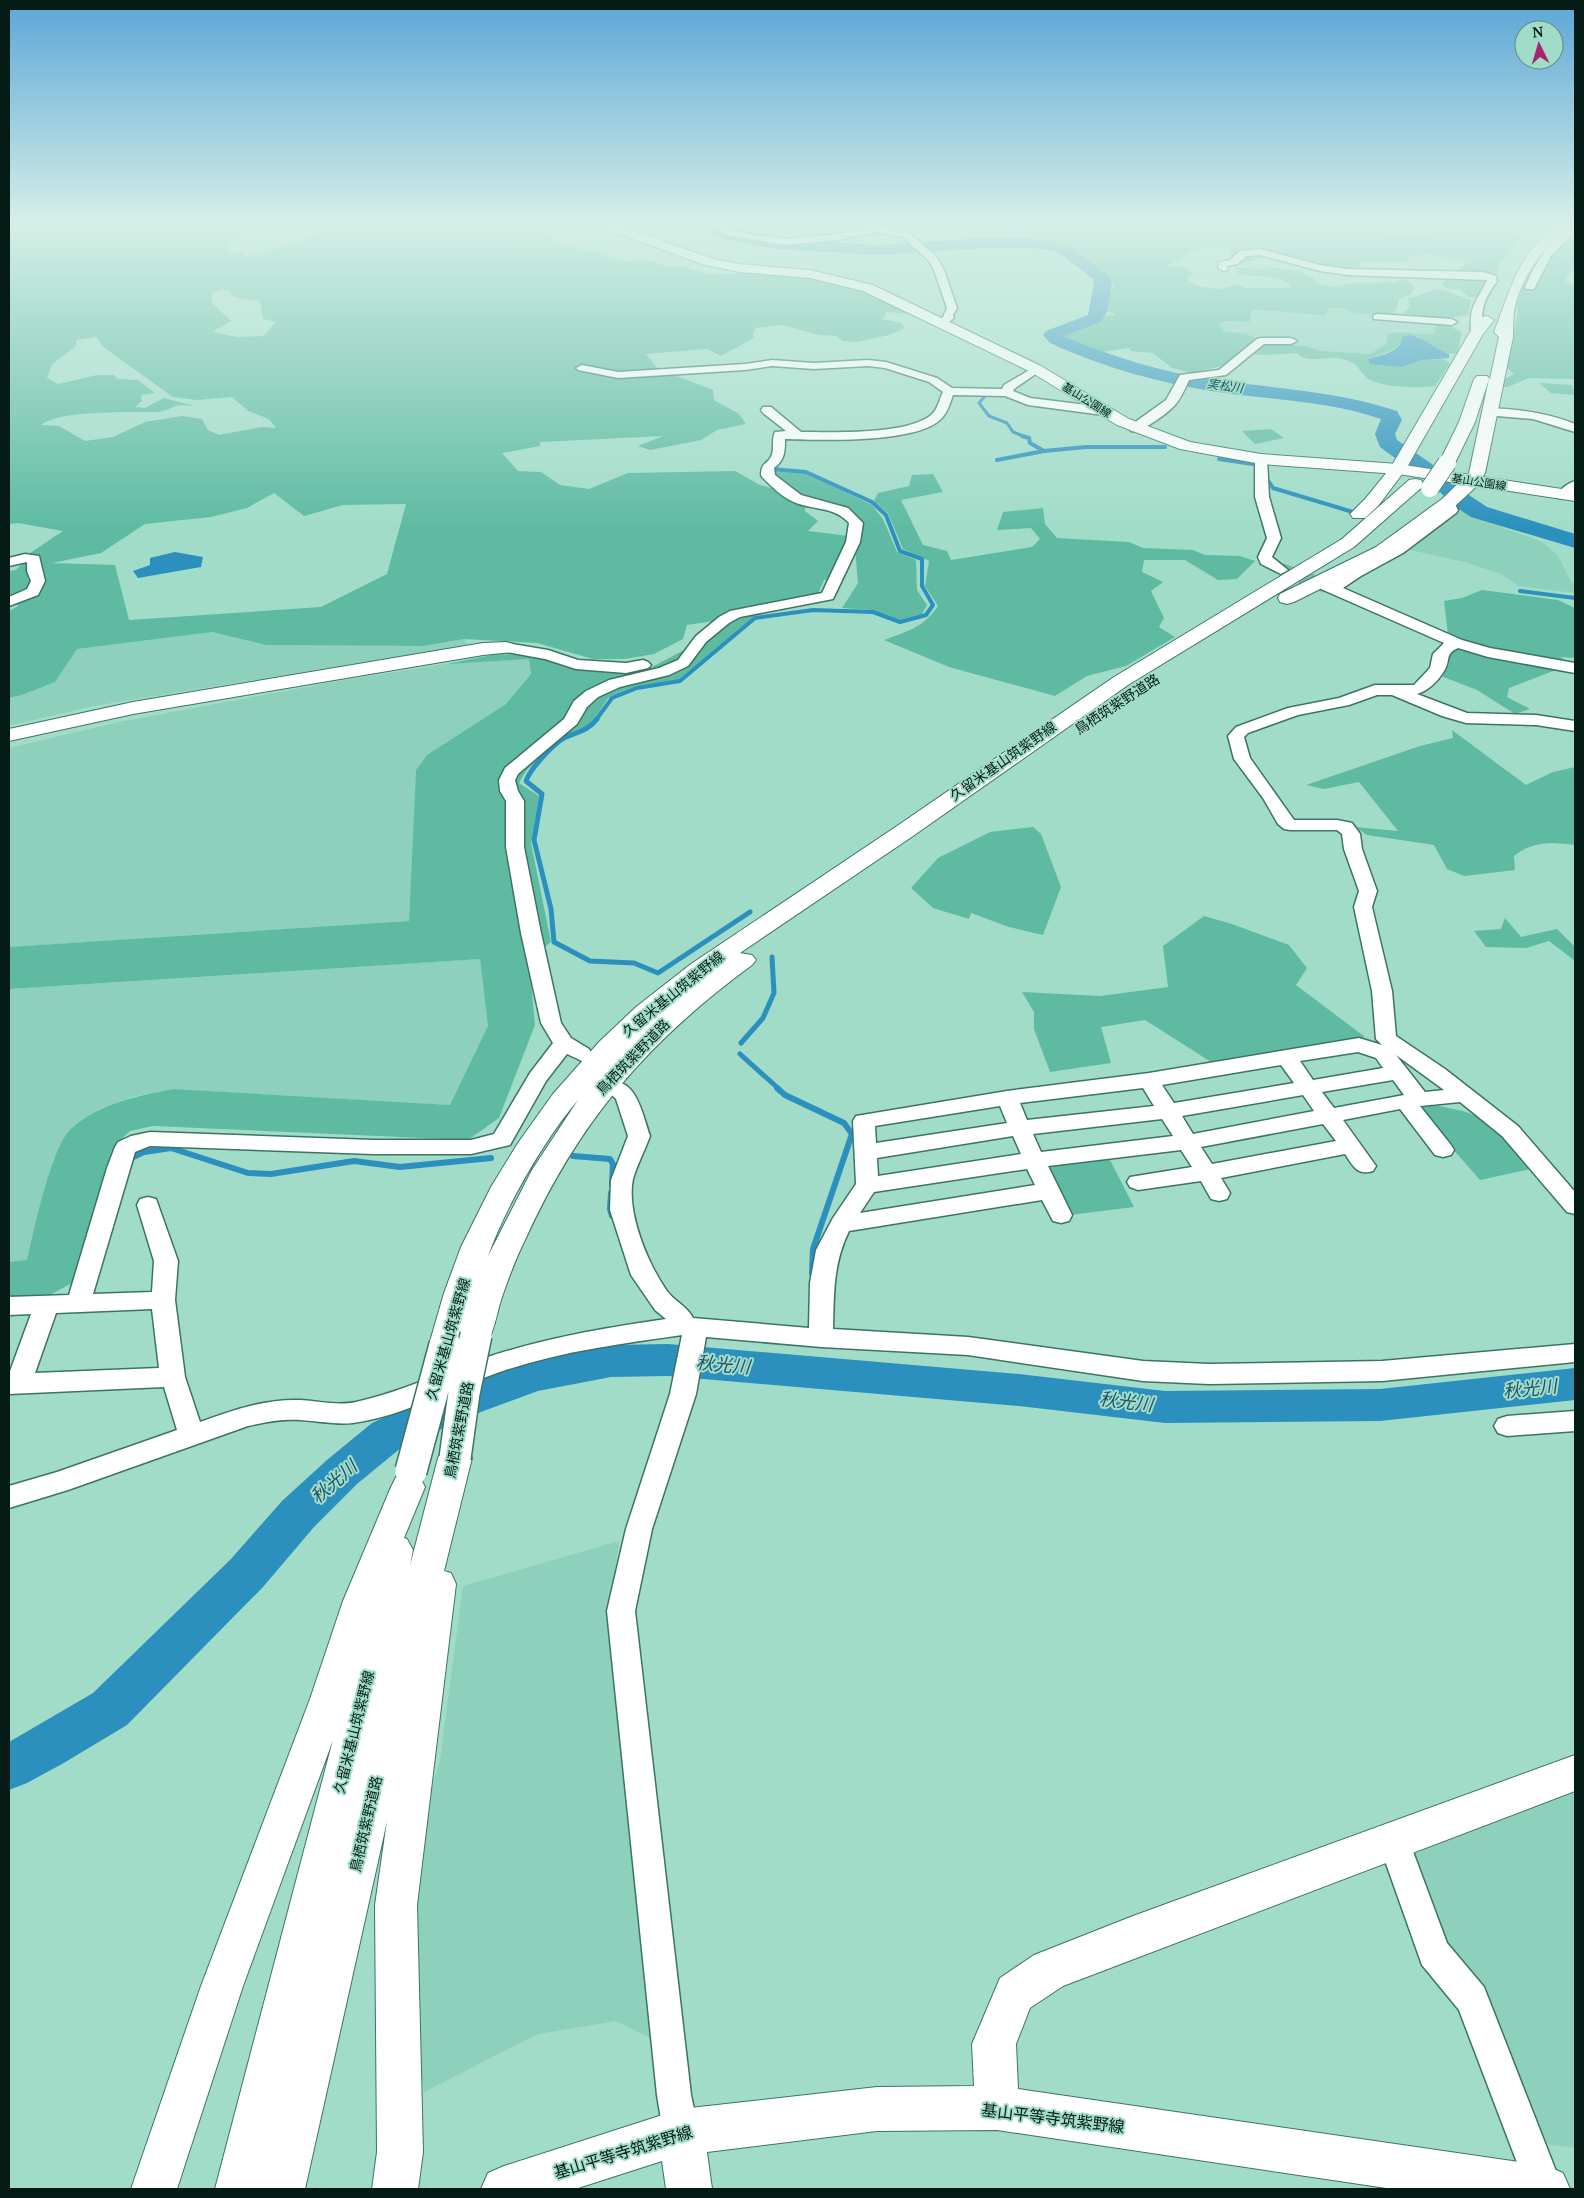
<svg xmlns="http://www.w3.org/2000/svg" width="1584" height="2198" viewBox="0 0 1584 2198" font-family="'Noto Serif','Noto Sans JP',serif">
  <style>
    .built { fill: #8dd0bc }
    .green { fill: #5ebba2; fill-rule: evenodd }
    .water { fill: #2b90be }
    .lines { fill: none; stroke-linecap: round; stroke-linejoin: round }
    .stream-far3 { stroke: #2b90be; stroke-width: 3 }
    .stream-far2 { stroke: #2b90be; stroke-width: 4 }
    .stream-far1 { stroke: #2b90be; stroke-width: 5 }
    .stream { stroke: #2b90be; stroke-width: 6 }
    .river { fill: #2b90be; fill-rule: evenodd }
    .street-tunnel { stroke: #82b5a5; stroke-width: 14; stroke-dasharray: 14 7; stroke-linecap: butt }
    .street-casing { stroke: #3c7464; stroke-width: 3 }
    .secondary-casing { stroke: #3c7464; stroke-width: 2 }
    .primary-casing { stroke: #3c7464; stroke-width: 2 }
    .street { fill: #fff; fill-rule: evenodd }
    .secondary { fill: #fff; fill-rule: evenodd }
    .primary { fill: #fff; fill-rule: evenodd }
    .primary-bridge-far1-casing { stroke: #3c7464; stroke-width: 20; stroke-linecap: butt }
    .primary-bridge-casing { stroke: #3c7464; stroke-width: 34; stroke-linecap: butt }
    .primary-bridge-far1 { stroke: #fff; stroke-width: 18 }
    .primary-bridge { stroke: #fff; stroke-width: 31 }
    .labels { text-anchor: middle; stroke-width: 4; stroke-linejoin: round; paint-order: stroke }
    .far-street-label { font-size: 11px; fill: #041b15; stroke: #a1dcc9 }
    .far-water-label { font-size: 12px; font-style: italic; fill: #1c5069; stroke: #a1dcc9 }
    .street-label { font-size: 14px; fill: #041b15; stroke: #a1dcc9 }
    .near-street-label { font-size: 16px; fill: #041b15; stroke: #a1dcc9 }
    .near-water-label { font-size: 18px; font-style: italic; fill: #1c5069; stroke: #a1dcc9 }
  </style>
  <rect width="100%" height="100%" fill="#a1dcc9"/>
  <path class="built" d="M1334,306L1359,313L1383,315L1394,312L1404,318L1447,324L1435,334L1425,336L1399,331L1388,334L1386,344L1371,354L1321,351L1306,346L1266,343L1247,334L1224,331L1219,324L1226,321L1249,322L1251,310L1273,309L1304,316L1326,315L1329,308Z
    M1462,507L1503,528L1540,541L1549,547L1558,556L1570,580L1575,584V593L1519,586L1501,574L1465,562L1410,550Z
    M212,632L266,645L423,646L464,639L468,645L94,706L11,725L9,722V698L22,695L55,682L77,649Z
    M529,659L531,674L506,704L427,755L416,770L409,921L9,947V748L119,722L344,680L446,664Z
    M480,959L488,1027L450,1105L174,1089L131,1097L98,1110L53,1160L27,1260L9,1262V989Z
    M619,1541L609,1620L657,2041L616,2021L538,2034L424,2092L410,1981L411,1857L440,1760L463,1586Z
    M1575,1793V2148L1530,2142L1439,1948L1405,1852Z"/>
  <path class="green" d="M9,220H281L230,237L233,244L228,245L231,253H243L245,257L300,242L314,236L331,223L346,220H553L554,223L545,228L553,240L566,246L585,251L598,252L614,259L627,261L646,260L666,266L687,267L708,275L740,273L805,277L857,288L914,314L887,312L882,319L901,323L905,328L889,335L857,342L843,341L836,336L819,335L782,325L756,328L753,333L754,338L721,356L707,349L646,354L658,369L713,390L714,400L739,414L746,424L717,430L701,440L650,450L638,446L663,436L540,442V446L502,453L518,471L541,472L560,485L589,489L628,473L735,471L760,485L779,490L806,506L805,511L818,521L808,531L849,536L834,579L824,580L818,594L714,621L687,625L683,639L654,654L625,659H593L537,643L464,639L423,646L266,645L212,632L77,649L55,682L22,695L9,698V611L18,606L20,594L9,598V571L16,570L24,562V557L63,531L18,523L9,524ZM223,289L229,291L234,297L260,301L263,319L276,322L264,336L238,337L212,332L231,321L212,303V293ZM97,337L102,346L173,397L197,400L232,397L248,411L269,419L276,428L261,427L219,435L208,430L202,419L182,416L145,422L113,437L85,441L59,426L41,425C57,410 133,412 158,412C165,412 172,406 180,405C185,405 190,406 195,406L164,398L145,408L135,407L142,401L141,395L155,393L138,380L117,379L114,375H97L58,384L47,378L52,364L75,347L77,340ZM274,493L304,516L343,505L406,504L387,574L321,607L129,620L115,565L52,563L101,553L145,524L211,517L247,508Z
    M1004,220H1402L1384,232L1396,237L1448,231L1496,228L1521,235L1505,258L1498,261L1500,264L1497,274L1478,275L1488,281L1479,297H1469L1460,290L1446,288L1441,284L1467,262L1429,254L1411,256L1406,262H1363L1355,269L1330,268L1277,254L1239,264L1230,258L1232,247C1202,246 1193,250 1168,266L1184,267L1193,273L1187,280L1200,287L1219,289L1237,285L1245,288H1291L1289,283L1278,278L1238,274L1235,268L1265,269L1269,267L1299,271L1314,278L1315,283L1335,287L1354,283L1397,282L1398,280L1404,279L1414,286C1415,295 1406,296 1399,299L1397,308L1394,312C1382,315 1369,315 1357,313C1348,311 1338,305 1329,308L1326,315C1301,316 1277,309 1251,310L1250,322L1226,321L1219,324L1224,331L1247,334L1266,343L1306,346L1321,351L1370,354L1386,344L1388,334C1407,328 1418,338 1435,333V325L1447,324L1462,333L1457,353C1443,356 1428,346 1418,336L1403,340L1395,349L1368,359L1402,367L1422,360L1443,359L1450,363L1435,386C1420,388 1378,388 1366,377C1355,366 1360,364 1342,359C1327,354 1310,366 1297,353L1267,355L1240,353L1222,366L1191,373L1172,368L1153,353L1131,351L1129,348L1102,352L1066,341H1053L1046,334C1066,320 1092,317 1116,315L1108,311L1106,295L1114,287L1107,277L1083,255L1027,234L1014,224Z
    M1570,239H1575V269L1571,271L1565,281L1575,286V379L1528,378L1508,387H1501L1503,380L1514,374L1506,367L1518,312L1517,304L1523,286H1537L1534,283C1543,264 1554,252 1570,239Z
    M1437,289C1450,290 1459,297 1471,300L1468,315L1442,319L1403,313L1410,307L1408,299Z
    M1539,383L1572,385L1575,395L1551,393Z
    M1271,429L1284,438L1255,444L1242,431Z
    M770,470L806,473L872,505L883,519L897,552L916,560L917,590L927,605L922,614L900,620L872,610L842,608L858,583L852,512C824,504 785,498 770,470Z
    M933,474L943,492L901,500L923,545L947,551L951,560L1032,547L1040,539L1031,528L997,530L1003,512L1043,508L1045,524L1057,538L1129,542L1143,548L1193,550L1205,555L1240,556L1255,561L1237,579L1218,580L1185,560H1144L1142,572L1163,582L1151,591L1164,618L1159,627L1175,637L1126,666L1087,676L1055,696L949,667L884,640C908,631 923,628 938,606L925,586L929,561L903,549L888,513L874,501L878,493L909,486L912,475Z
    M1482,590L1558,600L1575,608V658L1561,657L1568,663L1498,650L1448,635L1444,601L1462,598Z
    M742,614L755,616L677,681L635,688L608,698L589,727L558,740L526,771L519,783L539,796L531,843L551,942L529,959L535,1025L499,1118L468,1140L153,1126L130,1131L117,1143L79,1279L41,1300L9,1302V1262L27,1260C34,1231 51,1147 71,1129C100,1103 137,1096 174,1089L450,1105L488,1026L480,959L9,989V947L409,921L416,770L427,755L506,704L531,674L529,659L446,664L497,654L529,655L621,671L650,668L686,649H699L722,624Z
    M1460,648L1561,668L1509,688L1507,697L1530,709L1515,714L1477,690L1441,676L1448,653Z
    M1452,730L1526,785L1553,772L1575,767V845C1553,842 1532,841 1514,856L1515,870L1464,876L1447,869L1434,845L1367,835L1355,827L1398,831L1359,782L1324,789L1306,785L1420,746L1453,738Z
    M1033,827L1041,834L1061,887L1043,935L1009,927L971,913L969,919L933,908L911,888L938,858L990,832Z
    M1204,916L1232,924L1289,945L1307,968L1296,985L1365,1037L1211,1062L1145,1020L1101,1027L1111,1063L1050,1072L1034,1029V1012L1022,992L1100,996L1168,987L1163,946Z
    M1505,918L1521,937L1557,929L1575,947V961L1549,941L1526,948L1486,947L1474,931L1501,929Z
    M1429,1104L1463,1111L1490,1121L1535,1168L1480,1180L1415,1106Z
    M1108,1156L1134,1207L1070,1215L1044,1164Z"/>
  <path class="water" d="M1410,335C1421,336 1437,350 1449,354V358L1422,360L1402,367L1370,364L1368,359C1381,355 1401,353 1402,337Z
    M175,552L203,557L201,567L138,578L133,571L150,565V558Z"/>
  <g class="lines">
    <path class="stream-far3" d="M997,220L1022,233
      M986,395L979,403L989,416L1007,423L1013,432L1026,437"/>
    <path class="stream-far2" d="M1022,436L1029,438L1030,443L1044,451
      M1219,459L1253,464
      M997,460L1044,451L1086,447H1165
      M1267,475V479L1273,488L1353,512
      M1520,591L1575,598
      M596,720L612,698L637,688L680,681L755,618L813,610L873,612L900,622L926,615L933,605L922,586V559L900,551L886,515L872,502L806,472L772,469"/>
    <path class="stream-far1" d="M597,719C588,731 577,732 564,738C553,744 530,769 526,781L542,794L534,840L551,909L554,942L590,961L634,963L658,973L750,912
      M741,1043L763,1018L774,993L772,957
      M740,1054L779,1089"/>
    <path class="stream" d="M777,1088L785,1095L844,1123L852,1134L813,1249L812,1274
      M573,1156L610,1159L613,1164L612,1184
      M131,1158L144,1152L171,1148L248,1173L271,1174L354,1161L400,1167L491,1158
      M611,1193L610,1209L612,1216"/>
    <path class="river" d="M694,220H713L736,233L777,239L878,245L985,238H1031L1064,244L1077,251L1109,277L1112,283L1107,312L1101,322L1063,336C1112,357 1164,373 1217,380C1278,389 1338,391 1397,411L1402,420L1395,434L1397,440L1452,478L1469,495L1487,507L1575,534V548L1471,517L1453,505L1436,488L1380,447L1375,434L1381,419C1328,401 1272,400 1217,392C1159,383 1102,367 1050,343L1043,335L1046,331L1088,315L1094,283L1093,279L1065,257L1054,251L1031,248H985L878,255L777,249L726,240L696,223Z
      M668,1344L1019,1374L1165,1391L1380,1389L1575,1368V1400L1380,1421L1165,1423L1019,1406L668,1376L611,1377L538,1391L470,1416L402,1447L357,1484L314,1527L263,1587L127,1725L62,1764L27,1783L9,1790V1742L93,1693L231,1559L282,1501L327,1460L372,1423L440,1392L534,1360L611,1345Z"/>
    <path class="street-tunnel" d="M1281,570L1326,586"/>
    <g class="street-casing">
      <path id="street" d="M326,220H338L330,224L327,223Z
        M705,220H716L732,231L784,239L838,234L869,228L861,222L863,220H869L880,226L909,233L936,256L944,270L957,308L953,315L954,318L945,325H937L936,323L943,317L947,308L934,270L928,260L903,237L877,232L838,240L784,245L726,235Z
        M1575,225V232L1551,256L1534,289H1526L1525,287C1534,266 1552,232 1575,225Z
        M1260,249L1320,265L1348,269L1483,272L1496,276L1497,281C1484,300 1480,309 1483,332L1477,335L1471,332C1469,304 1477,302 1487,280L1348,275L1320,271L1260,255L1247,256L1237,264L1228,266L1227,270L1223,271L1218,268L1219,262L1230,260L1240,251Z
        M1378,314L1452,319L1457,322L1452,325L1374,319L1373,317L1374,315Z
        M1261,338H1291L1297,341L1291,344H1264L1226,375L1189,380C1185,389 1181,398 1175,405C1168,413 1141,433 1131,431L1129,428L1131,425L1166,400L1180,375L1219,370L1257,339Z
        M772,360L814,363L868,360L886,362L937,378L952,388L1002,389L1004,385L1036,366L1040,367L1042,369L1040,371L1014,389L1013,391L1030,398L1103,407L1109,411L1103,415L1028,405L1005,396L953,395C950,403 948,412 941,419C916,444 820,440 785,439C785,451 785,460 774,468L775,475L801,495L848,508L863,523L860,542L833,599L740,617L729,623L706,642L688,666L669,675L620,687L598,697L587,707L577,724L539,756L518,774L515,780L518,791L524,801V847L541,933L561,1023L571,1038L589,1049L592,1054L589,1059L582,1061L567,1054L546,1081L510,1145L471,1154H373L150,1146L135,1152L93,1294L152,1292L154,1261L137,1205L140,1199L148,1197L156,1199L178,1261L175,1300L185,1377L200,1422C233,1410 264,1399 300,1400C318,1401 338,1406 356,1402C401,1392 441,1372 485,1358C544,1338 604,1328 666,1319L655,1310L631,1275L610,1210L611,1180L628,1136L616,1099L604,1088L608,1083C636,1075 643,1116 650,1136C645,1150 637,1165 633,1179C626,1212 648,1264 667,1291C674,1301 687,1306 693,1318L809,1328L810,1283L816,1250L833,1218L856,1184L853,1121L856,1116L1007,1091L1149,1073L1359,1038L1382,1045L1376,1039L1372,991L1354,907L1359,891L1344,849L1342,834L1337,830H1290L1284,829L1278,824L1263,798L1234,759L1228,736L1236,727L1288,708L1339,698L1375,685H1414L1430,668L1433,654L1444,643L1321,589L1319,586L1326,582L1332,583L1351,570L1393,547L1444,509L1441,503L1448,499L1453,500L1458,510L1456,513L1403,553L1361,576L1343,588L1462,640L1490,648L1575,663V673L1488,657L1458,648C1444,654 1451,661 1444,671C1438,681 1428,691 1417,694L1467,713L1536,715L1575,721V731L1536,725L1466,723L1442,716L1392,695H1377L1349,705L1298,715L1248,733L1244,737L1250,758L1294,820H1337L1352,823L1360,834L1362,849L1377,891L1372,907L1392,991L1396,1036L1445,1069L1518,1126L1575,1192V1214L1567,1212L1502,1136L1460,1102L1420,1106L1451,1145L1454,1150L1451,1155L1443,1157L1435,1155L1400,1109L1343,1120L1376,1166L1373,1171C1357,1176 1353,1166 1345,1154L1221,1178L1230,1193L1227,1199L1219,1201L1211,1199L1201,1181L1138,1190L1130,1187L1127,1182L1130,1177L1192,1167L1181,1150L1048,1166L1072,1215L1069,1221L1061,1223L1053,1221L1042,1200L849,1231C833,1264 834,1293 833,1329L968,1337L1143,1361L1209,1364L1382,1361L1575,1344V1362L1382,1381L1209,1384L1143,1381L968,1355L821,1347L706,1337L696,1394L652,1529L635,1611L691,2095L699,2132L693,2144L681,2150L669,2144L663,2132L657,2095L607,1611L626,1529L670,1394L682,1335C620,1344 556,1352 497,1373C450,1390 403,1416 353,1423C336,1425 318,1421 300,1420C282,1419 265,1422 248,1426L68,1490L9,1508V1486L57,1472L177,1430L164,1387L9,1394V1374L31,1314L9,1315V1297L69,1295L107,1168L115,1147L118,1142L131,1136L150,1132L373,1140H471L494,1134L530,1073L553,1043L541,1023L521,933L506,847V801L500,791L499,780L505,768L564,719L574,701L586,691L609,680L659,668L678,660L696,636L719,617L730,611L822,593L846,542L849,523C835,507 815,510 796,503C783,498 772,487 762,477L761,474C762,462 766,465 771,457C775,449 771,440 775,432L786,431L763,413L761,410L763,407H771L801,432C834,432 904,435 930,416C938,410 939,400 943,392L929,382L885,368L868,366L814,369L772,366L745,370L618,378L578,370L576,368L582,365L618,372L745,364ZM1358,1052L1376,1058L1383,1068L1313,1080L1300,1061ZM1396,1055L1444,1090L1425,1092ZM1281,1065L1294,1083L1174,1103L1162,1085ZM1393,1080L1404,1095L1334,1108L1322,1092ZM1143,1088L1154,1106L1027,1120L1020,1103ZM1303,1095L1314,1111L1193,1134L1182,1116ZM1000,1106L1007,1123L876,1143L875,1126ZM1162,1119L1173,1136L1041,1152L1033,1134ZM1323,1124L1336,1141L1212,1164L1201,1147ZM1013,1136L1021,1154L878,1176L877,1158ZM1027,1169L1035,1185L860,1213L874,1192ZM152,1309L159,1368L35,1373L56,1313Z
        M1489,408C1519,409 1547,413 1575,424V432L1533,419L1485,415L1483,412Z
        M1261,455L1267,459L1269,497L1281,538L1272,557L1288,570L1281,574L1261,564L1258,557L1267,538L1255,497V459Z
        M1575,481V491L1568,498H1558L1556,495C1561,489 1568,483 1575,481Z
        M25,554L39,556L45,581L38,595L9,606V597L27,589L31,581L27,571V562L9,566V558Z
        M506,643L548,650L578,660L626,663L643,660L648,662L651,665L648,668L626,673L576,669L545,659L501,651L498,648L501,645Z
        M1575,1411V1431L1507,1436L1498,1433L1494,1426L1498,1419L1507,1416Z
        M1394,1826L1405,1830L1447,1943L1484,1987L1563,2189H1527L1459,2010L1422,1965L1378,1841L1383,1830Z"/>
    </g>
    <g class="secondary-casing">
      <path id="secondary" d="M587,220H604L713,259L740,264L810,270L873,285L1041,366L1129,419L1190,442L1261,454L1398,464L1575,491V501L1398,474L1261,464L1180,449L1117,425L1031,372L863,291L810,278L740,272L705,265L589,223Z
        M506,642L513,644L516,648L513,652L483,655L133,714L9,741V729L133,702L483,643Z
        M1575,1755V1791L1063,1986L1030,2008L1016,2044L1018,2089L1547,2166L1563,2173L1570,2189H1393L997,2130L877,2131L707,2152L712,2189H666L662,2161L575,2189H481L488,2173L504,2166L681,2109L877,2087L974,2086L972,2044L1000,1978L1034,1955L1133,1916Z"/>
    </g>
    <g class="primary-casing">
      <path id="primary" d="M1562,220L1575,221C1568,229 1559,234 1552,242C1535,259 1516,290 1514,314C1513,321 1513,329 1513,337L1485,473L1478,485L1454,507L1388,555L1294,602L1287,604L1280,602L1278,598L1280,594L1376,547L1442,499L1469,473L1489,379L1475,422L1455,463L1453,467H1441L1439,463L1459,422L1474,379L1477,376H1487L1490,379L1499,337L1494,332C1513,283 1518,253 1562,220Z
        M1487,316L1494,320L1483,334L1406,469L1378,506L1365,518H1353L1350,514L1366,498L1391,467L1470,332L1482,317Z
        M1415,479L1421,480L1423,484L1421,488L1354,547L1128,685L913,836L740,953L752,955L756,960L752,965C647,1042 579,1121 525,1240C516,1258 509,1277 502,1297C497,1312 495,1329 487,1343L476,1347L465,1343L462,1339L456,1354L445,1357L434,1354L429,1345L444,1293L461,1247L491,1187L518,1143L553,1094L599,1042L636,1007L691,964L897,826L1114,677L1342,539L1409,480ZM578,1100L532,1170L488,1256C506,1206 544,1140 578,1100Z
        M455,1444L467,1448L472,1458L444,1571L451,1573L456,1584L417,1905L423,2152L418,2189H372L377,2152L375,1905L387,1821L305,2189H215L333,1740L243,1986L177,2189H131L201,1986L310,1699L343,1601L391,1487L396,1477L408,1473L420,1477L425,1487L404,1538L407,1539L413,1550L410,1566L438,1458L443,1448Z"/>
    </g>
    <use href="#street" class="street"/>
    <use href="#secondary" class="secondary"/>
    <use href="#primary" class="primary"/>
    <g class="primary-bridge-far1-casing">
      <path id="primary-bridge-far1" d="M1430,488L1447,463"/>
    </g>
    <g class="primary-bridge-casing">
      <path id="primary-bridge" d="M455,1458L464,1393L476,1335
        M411,1471L445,1345"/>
    </g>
    <use href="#primary-bridge-far1" class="primary-bridge-far1"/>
    <use href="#primary-bridge" class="primary-bridge"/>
  </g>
  <linearGradient id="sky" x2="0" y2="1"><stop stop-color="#5ca6d7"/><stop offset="0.42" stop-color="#d5efe7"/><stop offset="1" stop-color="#d5efe7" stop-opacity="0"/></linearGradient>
  <rect width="1584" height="528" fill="url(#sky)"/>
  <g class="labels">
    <g class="far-street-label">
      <text transform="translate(1087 400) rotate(32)" y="4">基山公園線</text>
      <text transform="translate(1479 482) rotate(9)" y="4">基山公園線</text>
    </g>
    <g class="far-water-label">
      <text transform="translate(1225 386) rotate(8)" y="4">実松川</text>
    </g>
    <g class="street-label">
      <text transform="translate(1117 704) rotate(-33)" y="5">鳥栖筑紫野道路</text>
      <text transform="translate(1003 761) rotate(-35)" y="5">久留米基山筑紫野線</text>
      <text transform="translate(673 994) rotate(-39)" y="5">久留米基山筑紫野線</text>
      <text transform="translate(633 1057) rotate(-46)" y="5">鳥栖筑紫野道路</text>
      <text transform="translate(448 1339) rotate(-74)" y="5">久留米基山筑紫野線</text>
      <text transform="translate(459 1430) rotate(-79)" y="5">鳥栖筑紫野道路</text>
      <text transform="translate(354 1732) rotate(-76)" y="5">久留米基山筑紫野線</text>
      <text transform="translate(366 1824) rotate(-77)" y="5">鳥栖筑紫野道路</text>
    </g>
    <g class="near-street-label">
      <text transform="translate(1053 2118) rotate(7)" y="6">基山平等寺筑紫野線</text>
      <text transform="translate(623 2152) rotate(-17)" y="6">基山平等寺筑紫野線</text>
    </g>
    <g class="near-water-label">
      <text transform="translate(723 1365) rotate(5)" y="6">秋光川</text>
      <text transform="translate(1530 1389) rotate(-6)" y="6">秋光川</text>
      <text transform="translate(1126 1402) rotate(7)" y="6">秋光川</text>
      <text transform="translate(334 1482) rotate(-41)" y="6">秋光川</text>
    </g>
  </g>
  <rect width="1584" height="2198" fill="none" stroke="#041b15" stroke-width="20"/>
  <g transform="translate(1539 45) rotate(355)"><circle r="24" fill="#a1dcc9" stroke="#628f81"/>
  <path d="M0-4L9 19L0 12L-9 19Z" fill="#aa246c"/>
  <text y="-8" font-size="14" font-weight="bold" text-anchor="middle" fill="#041b15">N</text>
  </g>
</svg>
